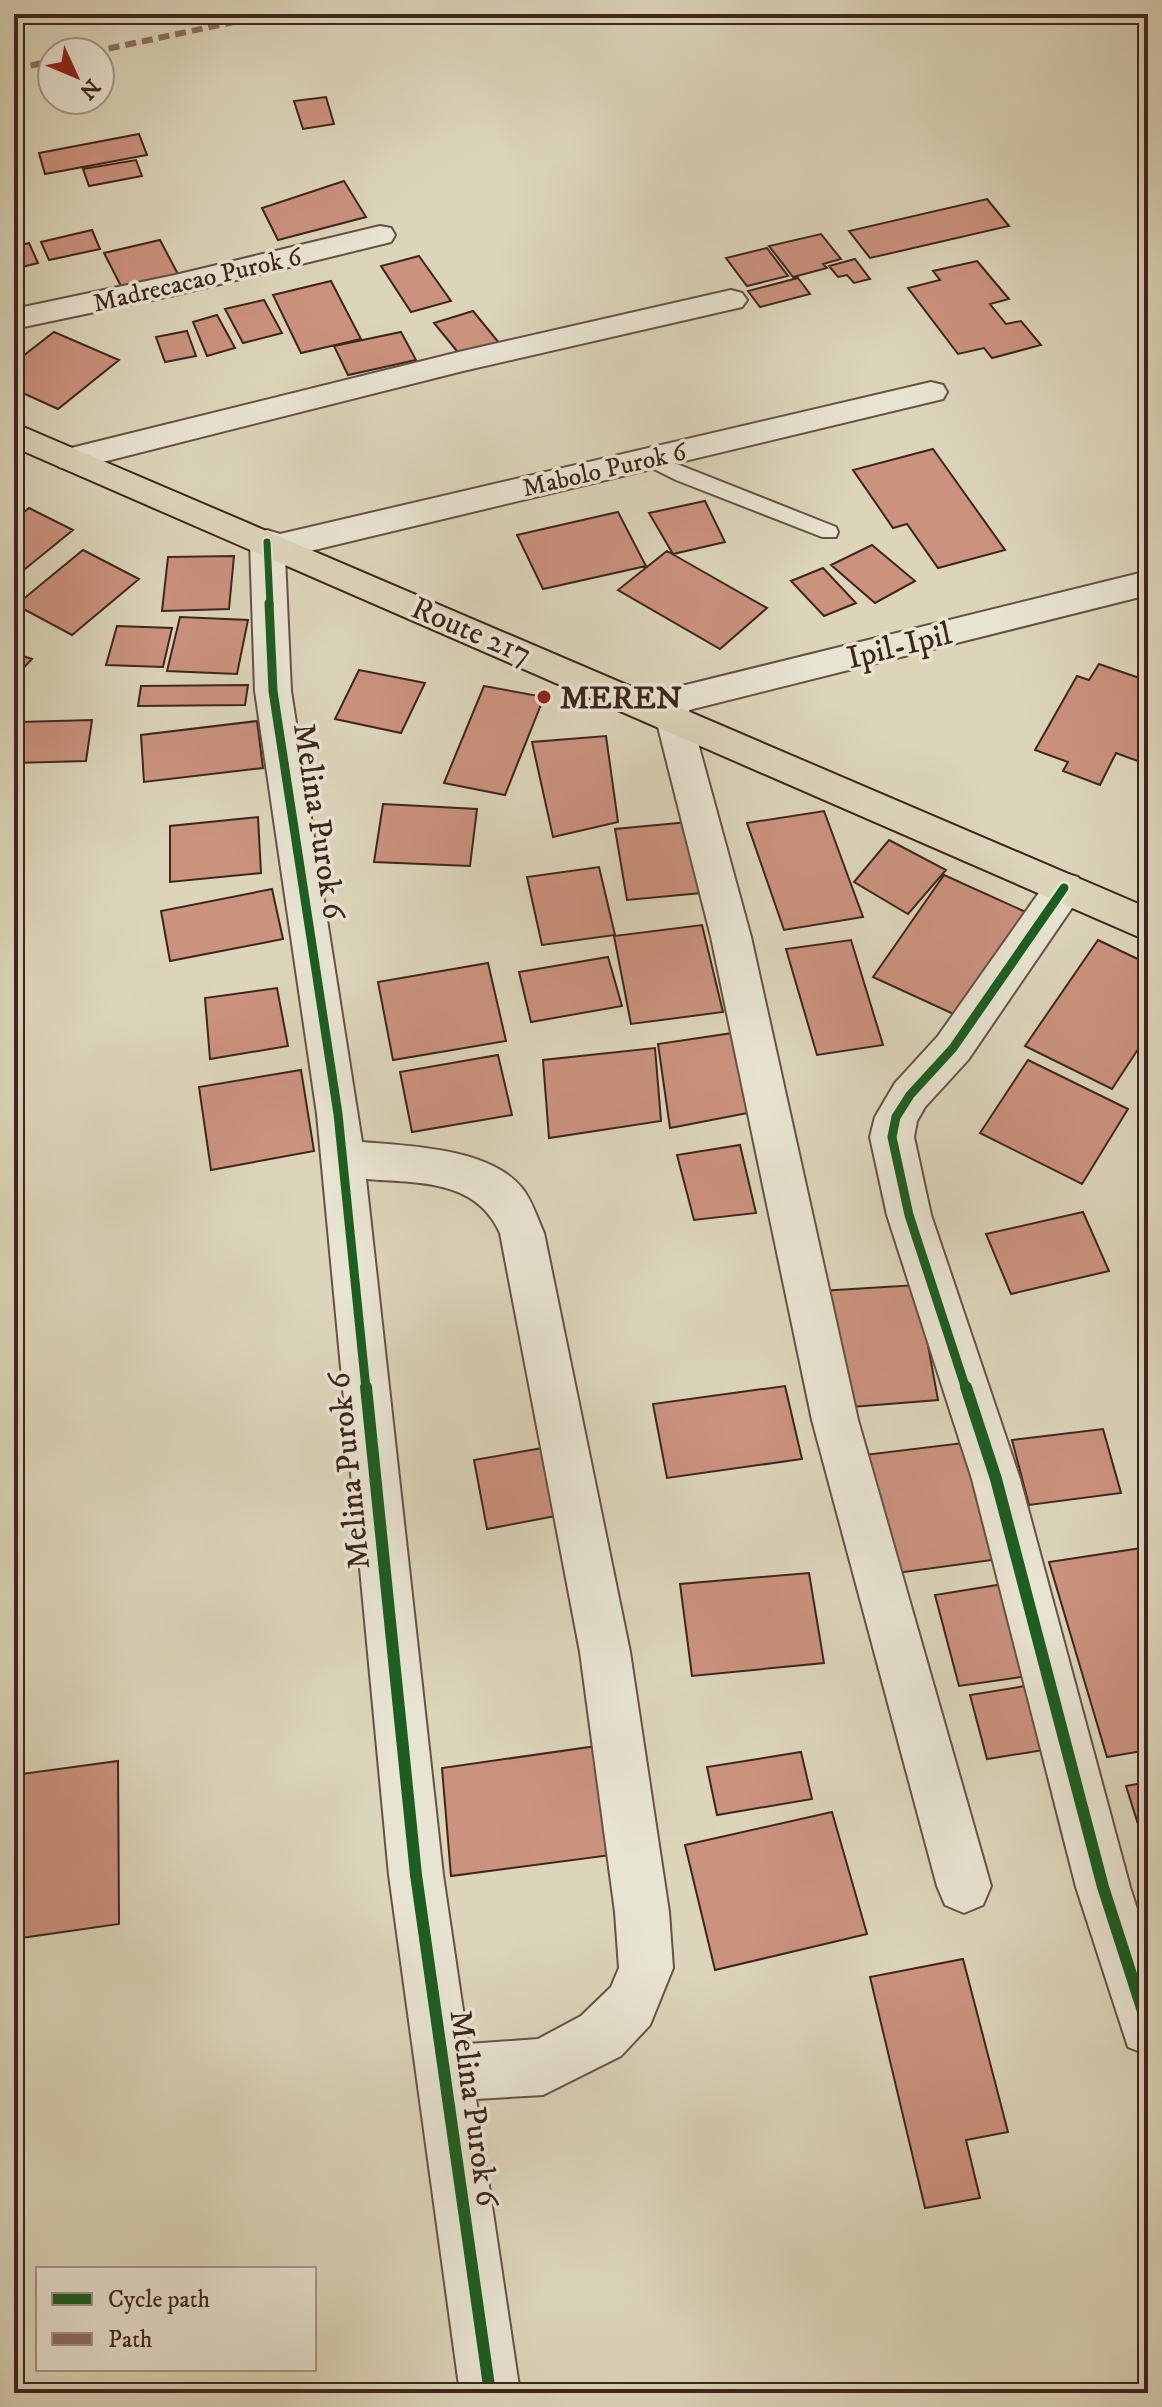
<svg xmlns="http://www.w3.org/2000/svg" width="1162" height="2407" viewBox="0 0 1162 2407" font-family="'IM FELL DW Pica',serif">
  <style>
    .building { fill: #cb927e; stroke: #3e261d; stroke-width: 2 }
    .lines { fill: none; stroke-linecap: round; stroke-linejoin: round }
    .lane-casing { stroke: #665244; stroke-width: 4 }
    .street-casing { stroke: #665244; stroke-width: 4 }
    .primary-casing { stroke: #3e261d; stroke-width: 4 }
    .lane { fill: #e8e4d2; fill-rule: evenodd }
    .street { fill: #e8e4d2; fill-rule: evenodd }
    .primary { fill: #dcd5ba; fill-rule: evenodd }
    .quiet { stroke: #8d6e63; stroke-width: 6; stroke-dasharray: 11 6; stroke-linecap: butt }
    .cycleway-far2-casing { stroke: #e8e4d2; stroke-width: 11 }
    .cycleway-far1-casing { stroke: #e8e4d2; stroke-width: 14 }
    .cycleway-casing { stroke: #e8e4d2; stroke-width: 17 }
    .cycleway-far2 { stroke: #1b5e20; stroke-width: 7 }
    .cycleway-far1 { stroke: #1b5e20; stroke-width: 9 }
    .cycleway { stroke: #1b5e20; stroke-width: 12 }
    .poi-dot { fill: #8f2418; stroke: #e8e4d2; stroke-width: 3 }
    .labels { text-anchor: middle; stroke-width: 7; stroke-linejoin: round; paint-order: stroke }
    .far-street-label { font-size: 26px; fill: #3e261d; stroke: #e8e4d2 }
    .street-label { font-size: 32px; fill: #3e261d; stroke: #e8e4d2 }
    .poi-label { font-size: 32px; font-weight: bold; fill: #3e261d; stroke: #e8e4d2; text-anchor: start }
  </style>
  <rect width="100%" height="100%" fill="#dcd5ba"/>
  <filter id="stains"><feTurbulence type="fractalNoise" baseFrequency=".0025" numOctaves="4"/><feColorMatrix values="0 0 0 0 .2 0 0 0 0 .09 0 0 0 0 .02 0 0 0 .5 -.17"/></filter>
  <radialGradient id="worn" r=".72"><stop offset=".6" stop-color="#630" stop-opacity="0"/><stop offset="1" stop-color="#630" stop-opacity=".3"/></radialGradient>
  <path class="building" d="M326,97L334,124L303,129L294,101Z
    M139,134L147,155L45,174L39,153Z
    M136,160L142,176L89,186L83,169Z
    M344,181L366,217L278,240L262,208Z
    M987,199L1009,226L870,258L849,231Z
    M92,230L100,249L49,260L41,242Z
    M821,234L841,259L823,264L827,268L793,277L769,246Z
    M160,240L179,276L123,290L104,253Z
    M29,243L38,263L14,269V247Z
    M767,248L788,276L747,286L726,258Z
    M419,256L451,301L411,312L381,266Z
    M855,259L870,279L854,283L847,275L838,277L829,266Z
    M977,261L1009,299L990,304L1006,324L1021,321L1041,345L992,358L984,348L958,354L908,288L940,280L933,271Z
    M798,278L810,294L760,307L748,291Z
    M331,281L361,339L301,353L273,295Z
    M264,300L282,333L243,343L225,309Z
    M473,311L500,344L461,356L434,323Z
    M217,315L235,348L207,356L193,322Z
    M187,331L196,356L165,362L156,337Z
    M54,332L119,360L58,409L14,389V363Z
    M401,332L416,360L348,375L334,346Z
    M933,449L1005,550L938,568L907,524L893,528L853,470Z
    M705,501L725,542L673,554L649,513Z
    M29,508L73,530L14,578V520Z
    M618,512L646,566L543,589L517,535Z
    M872,545L915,581L875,603L831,565Z
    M83,550L139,579L72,635L16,605Z
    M667,551L767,608L720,649L618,590Z
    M234,556L229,609L162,611L168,557Z
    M823,568L856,603L824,616L791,581Z
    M180,617L248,620L237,674L167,671Z
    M117,626L172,628L163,667L106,665Z
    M14,653L32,659L14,678Z
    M1099,664L1148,681V755L1143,763L1116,753L1100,785L1063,771L1068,762L1035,750L1077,676L1089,680Z
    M359,670L425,683L401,733L335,719Z
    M248,685L245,705L138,706L141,686Z
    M484,686L544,697L505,795L444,783Z
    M92,720L86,761L14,763L19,722Z
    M257,721L263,768L144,782L141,735Z
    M606,736L618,822L553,837L532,742Z
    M383,804L477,809L470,866L374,862Z
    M824,811L863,917L784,930L747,823Z
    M258,817L261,873L170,882V826Z
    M699,821L712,892L627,900L615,829Z
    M889,840L946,870L908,914L854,882Z
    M599,867L615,935L542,945L527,877Z
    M944,875L1028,913L960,1017L873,977Z
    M272,889L283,939L170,961L161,911Z
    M702,925L723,1012L631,1024L614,936Z
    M851,940L883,1045L817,1055L786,949Z
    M1098,940L1148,964V1034L1112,1089L1025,1046Z
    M608,957L622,1006L531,1022L519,972Z
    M488,963L506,1041L393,1060L378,982Z
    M277,988L288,1046L210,1059L205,998Z
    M746,1031L758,1111L670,1128L658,1044Z
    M655,1048L661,1121L549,1138L543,1060Z
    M498,1055L512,1115L412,1132L400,1072Z
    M1028,1060L1128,1109L1082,1184L980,1133Z
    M301,1070L314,1151L211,1170L199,1087Z
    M740,1145L756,1213L694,1220L677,1155Z
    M1083,1212L1109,1271L1011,1294L986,1234Z
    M917,1285L938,1400L839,1408L820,1291Z
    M785,1386L802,1459L667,1478L653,1404Z
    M1103,1429L1121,1493L1029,1505L1012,1440Z
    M963,1443L992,1560L890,1574L864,1455Z
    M548,1447L561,1515L487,1529L474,1460Z
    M1148,1547V1750L1107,1757L1049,1562Z
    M809,1573L824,1663L692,1676L680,1584Z
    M1016,1582L1042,1674L959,1686L935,1595Z
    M1025,1686L1044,1750L987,1759L970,1695Z
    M604,1745L619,1854L451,1876L442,1768Z
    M801,1752L812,1799L717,1815L707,1767Z
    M118,1761L119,1924L14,1939V1775Z
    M1148,1782V1856L1126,1786Z
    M832,1812L867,1934L715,1970L685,1845Z
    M963,1959L1008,2132L966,2140L980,2198L925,2208L870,1977Z"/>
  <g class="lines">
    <g class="lane-casing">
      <path id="lane" d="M649,453L836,527L838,532L836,537H822L676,480L642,463L640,459Z"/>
    </g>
    <g class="street-casing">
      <path id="street" d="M380,226L391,228L395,235L391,242L175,295L14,329V309L175,275Z
        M731,290L742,293L747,300L742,307L463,371L71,470L59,467L54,459L59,451L71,448L463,351Z
        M931,382L943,385L947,392L943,399L285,557L291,691L362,1142C409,1146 490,1148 522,1188C532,1200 537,1218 544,1233L630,1652L669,1912L673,1968L650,2025L621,2056L543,2095L476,2099L520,2393H460L389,1875L317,1114L255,691L250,542L255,534L267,530L280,534ZM366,1179C418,1183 476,1179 500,1233L580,1652L615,1912L619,1968L611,1987L581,2016L538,2039L468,2044L443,1875Z
        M1148,571V595L689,710L751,937L858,1420L991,1886L983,1905L964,1913L945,1905L937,1886L812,1420L711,937L656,719L649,720L636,716L630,707L636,698L649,694Z
        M1064,873L1078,877L1084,888L1078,899L968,1060L925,1107L917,1121L914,1137L931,1215L1020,1479L1130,1887L1148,1943V2055L1128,2047L1076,1887L972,1479L887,1215L870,1137L875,1117L895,1083L938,1036L1050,877Z"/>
    </g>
    <g class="primary-casing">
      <path id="primary" d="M14,423L1148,908V941L14,447Z"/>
    </g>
    <use href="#lane" class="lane"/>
    <use href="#street" class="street"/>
    <use href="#primary" class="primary"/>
    <path class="quiet" d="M92,52L272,14
      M14,69L52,61"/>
    <g class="cycleway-far2-casing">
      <path id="cycleway-far2" d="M267,542L270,605"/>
    </g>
    <g class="cycleway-far1-casing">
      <path id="cycleway-far1" d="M269,603L273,691L338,1114L366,1389
        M966,1389L909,1215L892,1137L896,1117L910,1095L953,1048L1064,888"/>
    </g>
    <g class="cycleway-casing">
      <path id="cycleway" d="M366,1387L416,1875L490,2393
        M966,1387L996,1479L1103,1887L1148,2027"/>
    </g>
    <use href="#cycleway-far2" class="cycleway-far2"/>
    <use href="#cycleway-far1" class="cycleway-far1"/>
    <use href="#cycleway" class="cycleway"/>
  </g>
  <circle class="poi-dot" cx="544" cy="697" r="8"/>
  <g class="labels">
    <g class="far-street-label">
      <text transform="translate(197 279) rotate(-13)" y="9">Madrecacao Purok 6</text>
      <text transform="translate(604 469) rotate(-13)" y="9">Mabolo Purok 6</text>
    </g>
    <g class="street-label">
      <text transform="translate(472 630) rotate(23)" y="11">Route 217</text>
      <text transform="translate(899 645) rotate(-14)" y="11">Ipil-Ipil</text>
      <text transform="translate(320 821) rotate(81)" y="11">Melina Purok 6</text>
      <text transform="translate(348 1471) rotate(-96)" y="11">Melina Purok 6</text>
      <text transform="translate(475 2108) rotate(82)" y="11">Melina Purok 6</text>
    </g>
    <g class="poi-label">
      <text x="560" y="708">MEREN</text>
    </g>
  </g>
  <rect width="1162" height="2407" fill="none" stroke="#dcd5ba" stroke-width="48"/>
  <rect x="16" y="16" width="1130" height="2375" fill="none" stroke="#3e261d" stroke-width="4"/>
  <rect x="24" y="24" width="1114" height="2359" fill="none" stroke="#3e261d" stroke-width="2"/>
  <rect x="36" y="2267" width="280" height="104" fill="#e8e4d2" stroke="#a4988a" stroke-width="2"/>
  <rect x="52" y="2293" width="40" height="12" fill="#1b5e20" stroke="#a4988a" stroke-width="2"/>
  <text x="108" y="2307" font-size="24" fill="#3e261d">Cycle path</text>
  <rect x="52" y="2333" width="40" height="12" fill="#8d6e63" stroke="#a4988a" stroke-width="2"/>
  <text x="108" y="2347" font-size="24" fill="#3e261d">Path</text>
  <g transform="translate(76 76) rotate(134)"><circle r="38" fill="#e8e4d2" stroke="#a4988a" stroke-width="2"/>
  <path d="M0-6L14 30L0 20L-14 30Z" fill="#8f2418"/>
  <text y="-12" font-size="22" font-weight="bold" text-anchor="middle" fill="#3e261d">N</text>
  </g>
  <rect width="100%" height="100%" filter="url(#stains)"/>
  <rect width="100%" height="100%" fill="url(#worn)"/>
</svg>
